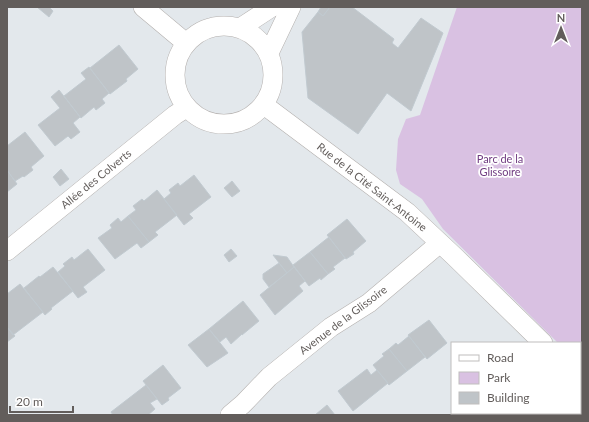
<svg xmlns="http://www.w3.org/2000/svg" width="589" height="422" viewBox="0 0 589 422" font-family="Lato,sans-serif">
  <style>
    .green { fill: #d9c1e2 }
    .building { fill: #bfc4c8; stroke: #c1cad0 }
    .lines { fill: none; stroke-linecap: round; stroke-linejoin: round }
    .minor-casing { stroke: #b4b0ae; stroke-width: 20 }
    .minor { stroke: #fff; stroke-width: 19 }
    .labels { text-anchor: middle; stroke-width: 3.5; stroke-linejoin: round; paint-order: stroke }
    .park-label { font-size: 11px; fill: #703b81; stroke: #fff }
    .street-label { font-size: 11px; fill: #625d5b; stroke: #fff }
  </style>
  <rect width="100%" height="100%" fill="#e3e8ec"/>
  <path class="green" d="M457,7H582V367L580,365V343H558L443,229L422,199L400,184L396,170L398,139L406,119L420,115Z"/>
  <path class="building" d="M37,7H49L53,11L49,17Z
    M321,7H330L323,16L318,12Z
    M330,7H352L394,39L392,43L398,48L421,18L443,33L411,111L387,93L358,134L308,98L302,32L318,12L323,16Z
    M119,45L138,69L126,79L127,81L110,94L90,68Z
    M89,67L109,93L102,99L105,103L96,110L94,107L81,118L64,96L86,79L81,73Z
    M59,90L80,117L73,123L80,132L71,139L68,136L55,146L38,125L60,108L51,97Z
    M25,132L44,156L31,167L33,170L24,177L23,176L15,181L7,170V146Z
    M61,169L69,179L60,186L53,177Z
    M7,170L17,184L7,192Z
    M194,175L211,197L189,214L193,218L184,225L164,199L171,193L169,190L178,183L180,186Z
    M232,181L240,191L232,197L224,188Z
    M157,190L177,215L155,232L158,235L149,242L128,216L136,210L133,206L142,199L144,201Z
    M128,216L149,242L141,248L137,243L115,259L98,238L112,228L110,225L118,218L121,222Z
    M347,219L366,241L353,252L354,254L346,259L327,235Z
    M329,237L345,258L333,267L335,269L328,274L310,252Z
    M88,249L105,270L83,287L87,292L78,298L58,272L65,266L63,264L72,257L74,260Z
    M231,249L237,256L229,262L224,255Z
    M310,252L328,274L321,280L320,278L309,286L293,265Z
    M273,255L287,257L294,267L287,273Z
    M279,263L287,273L269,287L263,279V274Z
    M53,267L73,291L51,308L52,309L45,315L24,288L39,276L40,277Z
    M294,267L305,281L299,286L303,291L275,315L260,295Z
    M20,284L43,312L13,335L7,327V294Z
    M243,301L259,321L242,335V334L231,344L226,337L220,342L209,329Z
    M429,320L447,343L427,359L408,335Z
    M7,327L15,336L7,342Z
    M209,329L228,353L207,367L188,345Z
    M409,336L425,357L407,371L389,349L396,343L398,345Z
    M389,349L407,371L389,385L373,365L384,356L382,354Z
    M163,365L181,388L168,398L169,400L162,405L143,381Z
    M367,369L371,375L377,370L388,383L353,411L338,391Z
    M146,385L157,399L150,403L155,409L148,415H113L111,412Z
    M327,405L335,415H315Z"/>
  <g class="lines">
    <g class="minor-casing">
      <path id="minor" d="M143,7L186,43
        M175 75a49 49 0 1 1 98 0a49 49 0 1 1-98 0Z
        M240,28L272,7
        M269,53L291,7
        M264,105L407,212L455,257L543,343
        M7,251L175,115L186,108
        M580,379L582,381
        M230,415L243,404L269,377L331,327L369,303L440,243"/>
    </g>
    <use href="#minor" class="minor"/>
  </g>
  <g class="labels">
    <g class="park-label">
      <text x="500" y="163">Parc de la<tspan x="500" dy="13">Glissoire</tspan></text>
    </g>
    <g class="street-label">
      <text transform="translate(96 179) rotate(-39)" y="4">Allée des Colverts</text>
      <text transform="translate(372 187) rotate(38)" y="4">Rue de la Cité Saint-Antoine</text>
      <text transform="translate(343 320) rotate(-37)" y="4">Avenue de la Glissoire</text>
    </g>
  </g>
  <rect width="589" height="422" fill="none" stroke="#625d5b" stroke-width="16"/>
  <rect x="451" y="342" width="130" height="72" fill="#ffffff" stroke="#c0bebd"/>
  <rect x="459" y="355" width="20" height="6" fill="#ffffff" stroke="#c0bebd"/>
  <text x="487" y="362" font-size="12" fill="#625d5b">Road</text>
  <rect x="459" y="372" width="20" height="12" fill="#d9c1e2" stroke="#c0bebd"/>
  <text x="487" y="382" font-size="12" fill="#625d5b">Park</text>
  <rect x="459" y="392" width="20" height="12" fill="#bfc4c8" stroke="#c0bebd"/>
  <text x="487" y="402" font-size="12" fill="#625d5b">Building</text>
  <g transform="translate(561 28)" stroke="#ffffff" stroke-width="3" paint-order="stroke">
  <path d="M0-3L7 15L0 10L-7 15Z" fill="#625d5b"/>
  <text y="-6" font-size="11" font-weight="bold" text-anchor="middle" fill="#625d5b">N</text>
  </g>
  <path d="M10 406v6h63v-6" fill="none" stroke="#625d5b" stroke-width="2"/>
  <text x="16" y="406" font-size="12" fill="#625d5b" stroke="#ffffff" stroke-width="3" paint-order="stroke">20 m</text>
</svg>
